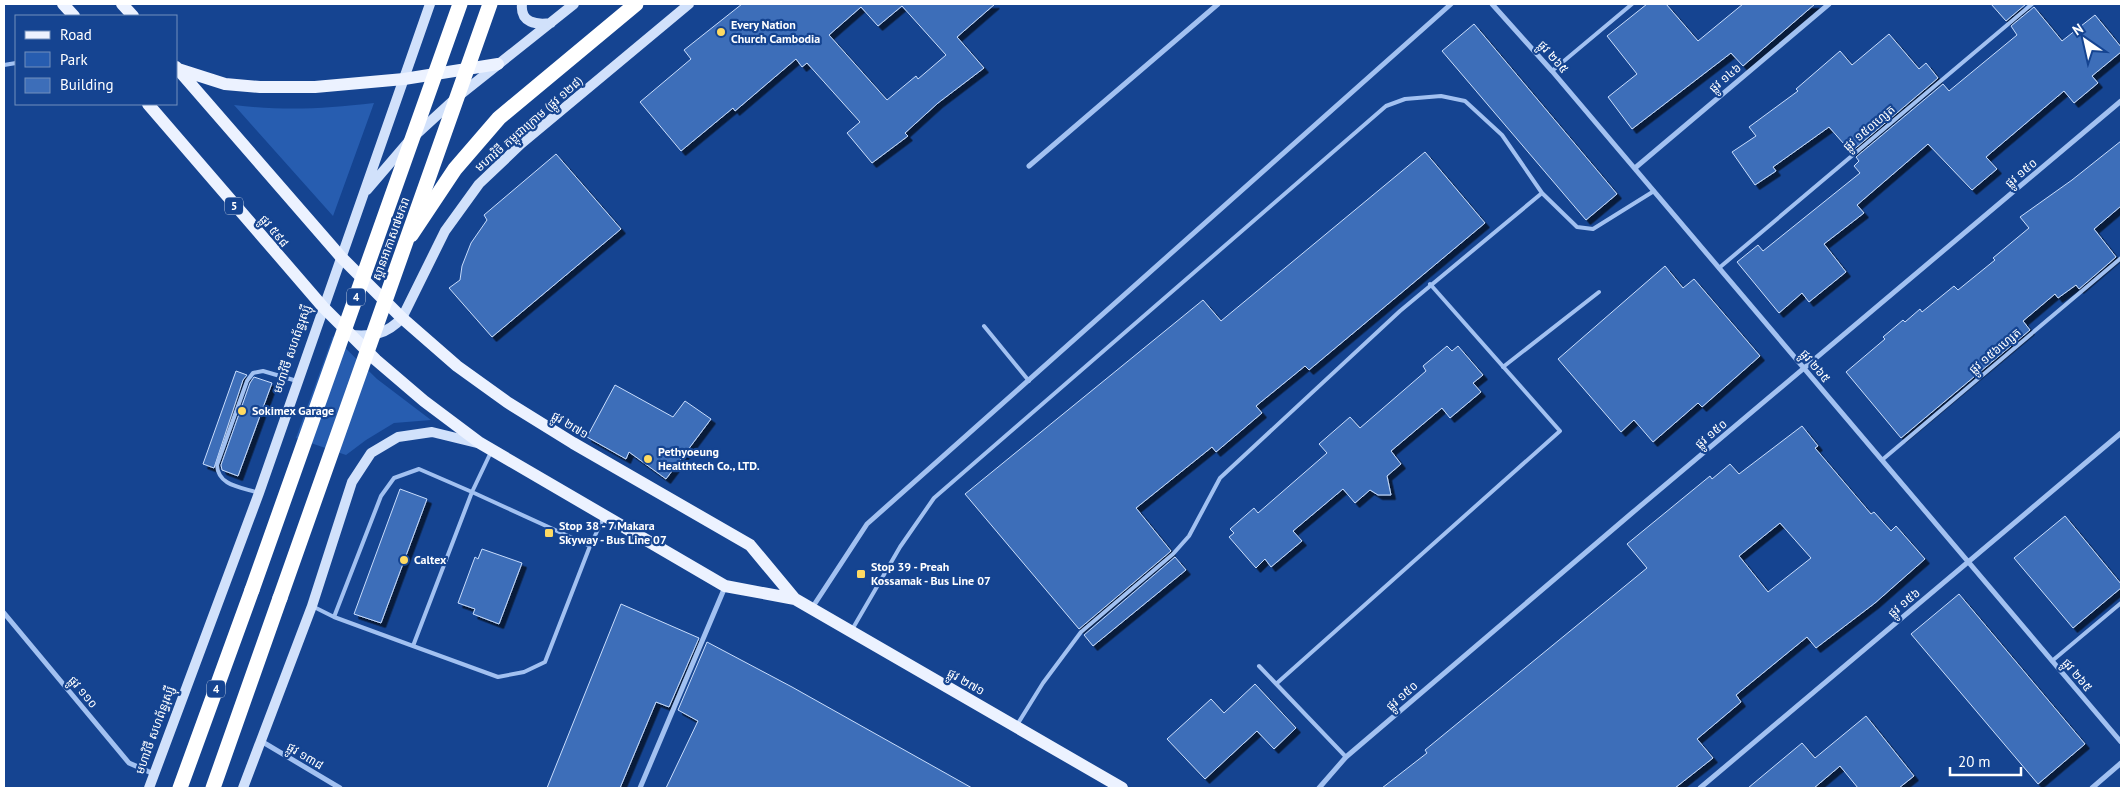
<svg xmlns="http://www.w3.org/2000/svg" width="2125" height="792" viewBox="0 0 2125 792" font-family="'PT Sans','Noto Sans Khmer',sans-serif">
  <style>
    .green { fill: #275db0 }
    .building { fill: #3d6eb9; stroke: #c9ddfc; fill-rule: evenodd; filter: url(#shadow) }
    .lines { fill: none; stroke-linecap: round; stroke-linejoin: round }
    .lane { stroke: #a2c1f1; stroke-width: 4 }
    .street { stroke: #a2c1f1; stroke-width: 5 }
    .secondary { stroke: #d1e1fb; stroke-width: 10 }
    .primary { stroke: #ecf2ff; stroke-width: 12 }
    .highway { stroke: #fff; stroke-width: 15 }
    .highway-bridge { stroke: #fff; stroke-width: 15 }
    .poi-dot { fill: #ffda62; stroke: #154491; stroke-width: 2 }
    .labels { text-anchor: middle; stroke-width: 4.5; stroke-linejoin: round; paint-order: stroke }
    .shield { fill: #154491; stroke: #b9c7de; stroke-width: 1 }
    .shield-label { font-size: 11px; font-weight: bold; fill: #fff }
    .poi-label { font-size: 12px; font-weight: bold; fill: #fff; stroke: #154491; text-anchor: start }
    .street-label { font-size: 12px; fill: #fff; stroke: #154491 }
  </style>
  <defs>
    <filter id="shadow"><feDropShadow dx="4.5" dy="4.5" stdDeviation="0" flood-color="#0009"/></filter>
  </defs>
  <rect width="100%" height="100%" fill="#154491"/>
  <path class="green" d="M374,103L333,216L234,105C285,111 323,109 374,103Z
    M333,336L377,379L431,420L394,423L366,440L346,455L296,438Z"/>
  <path class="building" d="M742,4H995L957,37L984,68L938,103L905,133L908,136L872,163L847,133L860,122L807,63L802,67L796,59L735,111L733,108L681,151L640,102L691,59L684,50ZM902,6L946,55L918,79L916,76L887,100L829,35L861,7L878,26Z
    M1647,4H1666L1698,41L1743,4H1815L1743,66L1731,53L1632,129L1608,97L1637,74L1607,36Z
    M1991,4H2026L2006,21Z
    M2034,7L2062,41L2095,15L2121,47V52L2092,76L2098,83L2074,103L2064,91L1986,157L1997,169L1972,190L1928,144L1857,205L1864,213L1824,244L1846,272L1809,302L1802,293L1779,313L1737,262L1758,245L1763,251L1860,173L1854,166L1859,161L1856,157L1943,84L1949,91L2017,35L2011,26Z
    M1474,24L1617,194L1586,220L1442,51Z
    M1889,34L1919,69L1926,63L1938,78L1851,152L1829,127L1773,167L1776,171L1755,185L1732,152L1756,136L1749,127L1798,91L1796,89L1840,51L1852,65Z
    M2121,141V206L2094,229L2116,257L2079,289L2076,285L2058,298L2055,294L2023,321L2030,330L1901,438L1846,372L1885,339L1883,337L1903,320L1905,322L1920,309L1922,312L1954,286L1958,290L1995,260L1993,258L2029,228L2020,217L2072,180Z
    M1425,152L1485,223L1309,370L1305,366L1256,406L1262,413L1216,452L1212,447L1136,508L1171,551L1079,629L965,494L1203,300L1221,321Z
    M556,154L621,229L492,337L449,288L460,280L462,266L471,243L487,220L484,215Z
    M1665,266L1683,288L1694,279L1760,356L1702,407L1698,403L1653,442L1634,420L1621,432L1558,359Z
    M1447,346L1452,351L1458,346L1483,375L1473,383L1481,392L1450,418L1442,408L1391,451L1401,464L1387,476L1391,495H1378L1370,490L1355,503L1343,489L1293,531L1302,541L1271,567L1265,559L1256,568L1229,537L1234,533L1230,529L1254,508L1258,513L1327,453L1319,444L1350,417L1360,428L1426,371L1423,366Z
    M236,371L247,375L243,380L214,468L203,464Z
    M254,377L272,383L238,476L222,470L221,465L250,383Z
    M615,385L673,417L685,401L711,419L666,479L629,452L626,459L587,437Z
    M1802,426L1818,446L1815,448L1871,514L1874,512L1891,531L1896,526L1925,559L1875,603L1816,648L1807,637L1736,695L1741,702L1697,739L1713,758L1675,788H1382L1427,753L1425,750L1647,568L1627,544L1710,476L1712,479L1730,464L1739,474ZM1780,523L1811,558L1768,592L1739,556Z
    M400,489L427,499L381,623L354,614Z
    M2065,516L2121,584V588L2073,628L2014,558Z
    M482,549L522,563L499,624L473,614L475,609L458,603L475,557L478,559Z
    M1175,557L1186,570L1093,646L1084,635Z
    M1959,594L2085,744L2038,784L1911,634Z
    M621,604L699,638L669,707L656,702L620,788H547Z
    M707,642L792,687L972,788H666L698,721L678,710Z
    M1255,684L1296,728L1274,749L1257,731L1205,779L1167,739L1211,699L1224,713Z
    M1866,716L1914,776L1899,788H1858L1840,766L1814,788H1748L1802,743L1815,758Z"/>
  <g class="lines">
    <path class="lane" d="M4,65L16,63
      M1552,71L1632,4
      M1719,268L2032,4
      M984,326L1029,381
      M1503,367L1599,292
      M1882,460L2121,258
      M259,493C241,487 218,486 217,465L247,381L253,373L263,371L297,381
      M312,606L334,617L413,646L472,492L590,546
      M334,617L381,496L394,478L419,469L472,492L491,452
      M853,628L900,547L934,498L1386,106L1405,99L1441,96L1465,101L1502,135L1542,193L1577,227L1593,229L1654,191
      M413,646L498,677L524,672L545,662L590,546L603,519
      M2052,661L2121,603
      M1259,666L1346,757
      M1276,684L1560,431L1430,284
      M1017,725L1043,683L1081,632L1173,554L1189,536L1220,478L1400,311L1542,193"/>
    <path class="street" d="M1492,4L1552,71L2121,742
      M1029,166L1218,4
      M1635,168L1829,4
      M812,608L867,524L1451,4
      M4,613L129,763L154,774
      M261,741L340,788
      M640,788L725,587
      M1319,788L1346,757L1632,513L2121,101
      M1700,788L2121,433
      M2092,788L2121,763"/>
    <path class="secondary" d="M522,4C520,23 536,25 551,23
      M367,190L409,141L456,98L574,4
      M351,335C372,337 387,334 402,318L445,231L479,184L521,144L689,4
      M149,788L259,493L430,4
      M243,788L312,606L352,482L371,453L398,437L432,432L477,443"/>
    <path class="primary" d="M63,4L74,16
      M122,4L133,16
      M176,67L341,257L402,318L457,366L507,402L573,443L750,545L795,599L1122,788
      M178,69L225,84L260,87H315L404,79L498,64
      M148,104L323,307L376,360L424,401L480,443L725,586L795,599"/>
    <path class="highway" d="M411,235L455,169L499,118L636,4
      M180,788L252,590
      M213,788L280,598"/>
    <path class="highway-bridge" d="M252,590L460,4
      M280,598L490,4"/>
  </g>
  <g class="poi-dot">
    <circle cx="721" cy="32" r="5"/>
    <circle cx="242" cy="411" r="5"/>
    <circle cx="648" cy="459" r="5"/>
    <rect x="544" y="528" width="10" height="10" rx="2.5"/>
    <circle cx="404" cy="560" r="5"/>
    <rect x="856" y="569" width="10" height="10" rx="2.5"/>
  </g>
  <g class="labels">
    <g class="shield">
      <rect x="225" y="197.5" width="18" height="17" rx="4"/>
      <rect x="347" y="288.5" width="18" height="17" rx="4"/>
      <rect x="207" y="680.5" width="18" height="17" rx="4"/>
    </g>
    <g class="shield-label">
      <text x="234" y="210">5</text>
      <text x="356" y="301">4</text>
      <text x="216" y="693">4</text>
    </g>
    <g class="poi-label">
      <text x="731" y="29">Every Nation<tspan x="731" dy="14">Church Cambodia</tspan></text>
      <text x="252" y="415">Sokimex Garage</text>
      <text x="658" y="456">Pethyoeung<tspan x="658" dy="14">Healthtech Co., LTD.</tspan></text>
      <text x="559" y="530">Stop 38 - 7 Makara<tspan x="559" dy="14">Skyway - Bus Line 07</tspan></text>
      <text x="414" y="564">Caltex</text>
      <text x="871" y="571">Stop 39 - Preah<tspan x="871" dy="14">Kossamak - Bus Line 07</tspan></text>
    </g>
    <g class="street-label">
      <text transform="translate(1553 57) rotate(49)" y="4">ផ្លូវ ២៦៥</text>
      <text transform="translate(1725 78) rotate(-40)" y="4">ផ្លូវ ១៤៦</text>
      <text transform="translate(529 124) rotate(-41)" y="4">មហាវិថី កម្ពុជាក្រោម (ផ្លូវ ១២៨)</text>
      <text transform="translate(1869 128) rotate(-40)" y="4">ផ្លូវ ១៥០ហ្សេត</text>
      <text transform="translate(2021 173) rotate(-40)" y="4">ផ្លូវ ១៥០</text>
      <text transform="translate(274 231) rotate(50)" y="4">ផ្លូវ ៥៩៨</text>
      <text transform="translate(391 239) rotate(-70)" y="4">ស្ពានអាកាស៧មករា</text>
      <text transform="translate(292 349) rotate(-71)" y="4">មហាវិថី សហព័ន្ធរុស្ស៊ី</text>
      <text transform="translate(1995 351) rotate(-40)" y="4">ផ្លូវ ១៥៦ហ្សេត</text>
      <text transform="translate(1815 366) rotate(50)" y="4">ផ្លូវ ២៦៥</text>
      <text transform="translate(570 425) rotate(31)" y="4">ផ្លូវ ២៧១</text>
      <text transform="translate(1711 434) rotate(-40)" y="4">ផ្លូវ ១៥០</text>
      <text transform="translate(1904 603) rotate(-40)" y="4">ផ្លូវ ១៥៦</text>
      <text transform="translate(2077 675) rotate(50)" y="4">ផ្លូវ ២៦៥</text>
      <text transform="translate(966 682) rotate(30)" y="4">ផ្លូវ ២៧១</text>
      <text transform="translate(83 692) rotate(50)" y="4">ផ្លូវ ១១០</text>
      <text transform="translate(1402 696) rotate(-41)" y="4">ផ្លូវ ១៥០</text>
      <text transform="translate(155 730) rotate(-70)" y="4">មហាវិថី សហព័ន្ធរុស្ស៊ី</text>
      <text transform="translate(305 756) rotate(31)" y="4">ផ្លូវ ១៣៨</text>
    </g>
  </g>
  <rect width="2125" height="792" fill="none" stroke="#ffffff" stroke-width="10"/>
  <rect x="15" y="15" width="162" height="90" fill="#154491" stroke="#738fbd"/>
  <rect x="25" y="31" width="25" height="8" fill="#ecf2ff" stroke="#738fbd"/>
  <text x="60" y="40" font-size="15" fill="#ffffff">Road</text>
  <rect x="25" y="52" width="25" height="15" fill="#275db0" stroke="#738fbd"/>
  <text x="60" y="65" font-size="15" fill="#ffffff">Park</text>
  <rect x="25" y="78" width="25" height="15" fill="#3d6eb9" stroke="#738fbd"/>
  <text x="60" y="90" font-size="15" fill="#ffffff">Building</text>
  <g transform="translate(2085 40) rotate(326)" stroke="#154491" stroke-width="4" paint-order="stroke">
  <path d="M0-4L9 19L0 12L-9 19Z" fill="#ffffff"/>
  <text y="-8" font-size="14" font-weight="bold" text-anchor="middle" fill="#ffffff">N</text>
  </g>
  <path d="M1950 767v8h71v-8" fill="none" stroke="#ffffff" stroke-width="2.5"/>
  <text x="1958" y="767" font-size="15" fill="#ffffff" stroke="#154491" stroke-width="4" paint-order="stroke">20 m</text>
</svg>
